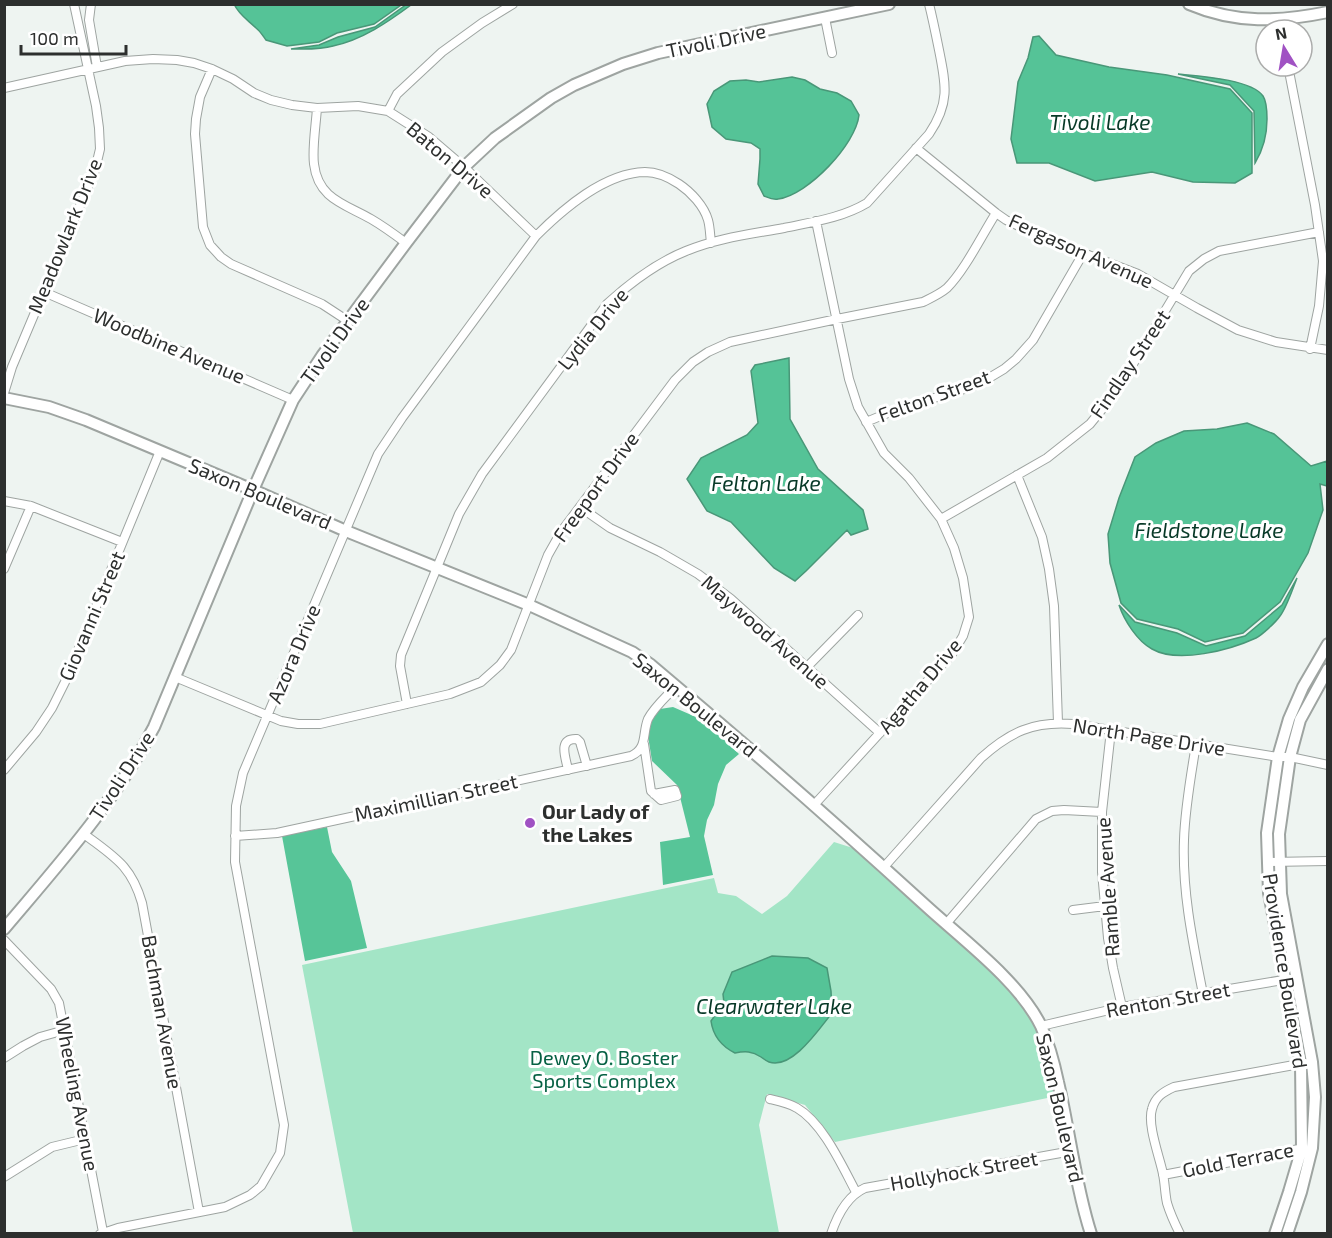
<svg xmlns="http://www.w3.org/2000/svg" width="1332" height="1238" viewBox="0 0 1332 1238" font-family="'Exo 2',sans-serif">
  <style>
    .green { fill: #a3e5c6 }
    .forest { fill: #57c598 }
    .water { fill: #55c397; stroke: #499778; stroke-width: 1.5 }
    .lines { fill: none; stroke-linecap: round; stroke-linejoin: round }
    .street-casing { stroke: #9ea4a1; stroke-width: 10 }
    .secondary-casing { stroke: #9ea4a1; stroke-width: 14 }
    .street { stroke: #fff; stroke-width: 8 }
    .secondary { stroke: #fff; stroke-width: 10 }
    .poi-dot { fill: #a052c3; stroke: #fff; stroke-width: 2 }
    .labels { text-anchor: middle; stroke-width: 6; stroke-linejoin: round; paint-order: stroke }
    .street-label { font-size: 20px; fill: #2d2f2e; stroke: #fff }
    .poi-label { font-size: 20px; font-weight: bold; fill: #2d2f2e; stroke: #fff; text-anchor: start }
    .park-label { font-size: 20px; fill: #076144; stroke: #fff }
    .water-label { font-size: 21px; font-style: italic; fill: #073927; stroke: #fff }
  </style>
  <rect width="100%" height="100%" fill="#eef4f1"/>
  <path class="green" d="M834,842L856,849L988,967L1017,997L1033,1021L1044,1043L1057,1096L835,1142L805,1105L767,1094L759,1125L779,1233H353L302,965L714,878L718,893L736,896L762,914L787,896Z"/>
  <path class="forest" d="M673,707L696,717L720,736L739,754L726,765L718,784L714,805L707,820L704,836L713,875L663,885L660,842L690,837L677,785L652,761L648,736L652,720L660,709Z
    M327,827L332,852L351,881L367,948L305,961L282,836Z"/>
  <path class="water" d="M234,4H401V5L374,24L337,33L319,42L287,46L266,40C263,36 260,31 256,28C248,20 239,15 234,4Z
    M407,4L411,5C388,22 362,40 333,46C320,50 305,49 291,49L319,45L338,37L375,27Z
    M1039,36L1056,55L1109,67L1167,75L1230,89L1252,113V173L1235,183L1193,182L1152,172L1095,181L1049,163H1017L1011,139L1018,82L1028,58L1033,37Z
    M1178,74C1198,76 1251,79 1263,96C1267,102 1267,112 1267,119C1267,134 1263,150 1255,163L1254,111L1230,85Z
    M792,77L805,80L820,89L837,93L851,101L859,115C856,144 808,195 778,199C773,200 769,198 764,196L758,184L760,159V149L751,143L726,139L712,127L707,104L714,91L730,81L746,80L759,82Z
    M789,358L790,419L818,469L863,510L868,529L851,535L847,530L806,571L795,581L774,568L731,522L707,511L687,479L701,458L747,435L758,423L751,371L755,365Z
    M1247,423L1274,434L1311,466L1327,461V486L1320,484L1323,510L1308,553L1280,602L1243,633L1205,642L1178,629L1137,619L1121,603L1110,563L1108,534L1119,498L1135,457L1156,443L1184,431L1217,429Z
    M1297,578C1293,588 1286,609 1280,616C1276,622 1262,635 1256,638C1230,650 1178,664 1152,649C1137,641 1124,620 1119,605L1135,622L1177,633L1206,646L1245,636L1282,605Z
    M772,956L808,958L827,968L831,991L832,1013C819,1029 792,1070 769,1062C766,1061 764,1059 761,1057C752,1051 745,1051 735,1053C721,1046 713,1036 711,1021L724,1003L723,994L732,972Z"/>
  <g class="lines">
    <g class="street-casing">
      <path id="street" d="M91,4L89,20L97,67
        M825,18L832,53
        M1279,20L1281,30
        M1288,66L1315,205L1323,261L1319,306L1310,349
        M212,69L200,97L196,119L195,134L203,227L210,245L221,257L231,264L322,304L348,321
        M4,88L125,61L153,59L177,60L194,63L212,69L233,79L254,93L271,100L292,105L317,108L358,106L388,111L429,137L464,167L536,236
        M317,108C316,124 312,148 314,164C318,199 345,204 371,219C383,226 394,234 406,243
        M388,111L397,94L442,52L482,23L513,4
        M916,148L996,213L1006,220L1044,238L1138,274L1197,308L1238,330L1276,342L1328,350
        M44,292L293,400
        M4,393L12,367L95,170L100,149L99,128L96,106L74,4
        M866,422L900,408L958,391L979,384L1004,369L1016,359L1033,340L1084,252
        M1017,475L1042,537L1049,569L1054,606L1058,723
        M4,501L31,506L122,542
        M580,507L610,528L660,552L698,574L731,599L880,733
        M941,519L1047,458L1090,424L1103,408L1124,379L1189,271L1204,259L1219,251L1319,232
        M4,569L31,506
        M807,667L858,615
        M175,677L281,721L298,724H320L450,694L481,682L500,665L511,650L548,555L561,532L675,380L693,362L708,352L730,342L837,319L923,302C931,298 940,294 947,288C965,270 982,235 996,213
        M407,704L400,666L401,655L459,514L482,474L607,304C631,282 656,263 686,251C717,238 752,234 784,228C812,222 842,218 867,203L929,134C950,103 946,85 939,50C936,35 933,20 929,4
        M1111,730L1102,812V872L1108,938L1113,968L1122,1007
        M644,744L651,791L661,800L677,796L675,790L654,794
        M1196,744C1191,776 1185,807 1184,840C1182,892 1193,943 1203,994
        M4,770L36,732L52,708L65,682L160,451
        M568,770C566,758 557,738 577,739L580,742L587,766
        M814,805L952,654L963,636L969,617L963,578L954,548L941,519L909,478L884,453L858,407L849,379L816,221
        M84,834C114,857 131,865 142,903L199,1212
        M235,836L277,833L631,756C648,748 642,734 648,719C654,707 667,696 676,686
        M1268,862L1328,861
        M884,867L981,758C1010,732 1033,721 1073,724L1278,757H1290L1328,765
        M1073,910L1105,906
        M946,924L1036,819L1052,811L1064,810L1102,812
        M4,940L51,989L59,1003L103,1232
        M1041,1026L1122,1007L1289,979
        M4,1058L23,1046L40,1037L65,1030
        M770,1099C779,1101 789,1103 797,1108C823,1123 842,1166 856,1192
        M1163,1175L1304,1148
        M4,1177L52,1147L85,1139
        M100,1234L118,1228L225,1207L250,1195L261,1186L280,1153L284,1125L235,862L236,806L243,773L378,454L402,418L536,236C563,209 604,173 645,172C657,172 670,178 679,184C691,192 704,206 708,220C710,227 710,235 711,243
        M831,1234C837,1216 847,1196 865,1188L1072,1151
        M1180,1234C1175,1224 1170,1213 1167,1203C1165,1194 1165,1184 1163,1174C1160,1158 1147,1125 1152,1109C1155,1097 1163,1092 1174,1087L1305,1063"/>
    </g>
    <g class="secondary-casing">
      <path id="secondary" d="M1189,4C1236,24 1279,22 1328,12
        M4,398L49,407L86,420L253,490L346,531L529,605L632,652L651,665C744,743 835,823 925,905C962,939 1019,981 1041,1026C1049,1044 1054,1063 1058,1082C1070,1133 1075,1184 1091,1234
        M4,929C58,865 115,802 154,727L253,490L293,400L322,356L406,243L464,167L495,138L551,98L574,85L623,64L658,53L889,4
        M1275,1234L1289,1192L1302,1148L1301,1064L1269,893L1267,833L1278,757L1289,719L1303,687L1328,644
        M1287,1234L1301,1192L1312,1148L1315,1097L1312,1062L1281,894L1279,834L1290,757L1300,720L1328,669"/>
    </g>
    <use href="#street" class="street"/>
    <use href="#secondary" class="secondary"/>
  </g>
  <circle class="poi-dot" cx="530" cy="823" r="6"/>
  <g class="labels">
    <g class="street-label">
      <text transform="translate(716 41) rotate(-12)" y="7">Tivoli Drive</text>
      <text transform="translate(450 160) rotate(40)" y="7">Baton Drive</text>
      <text transform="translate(65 236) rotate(-68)" y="7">Meadowlark Drive</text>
      <text transform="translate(1081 251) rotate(24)" y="7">Fergason Avenue</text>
      <text transform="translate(593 329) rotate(-51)" y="7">Lydia Drive</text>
      <text transform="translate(335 341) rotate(-54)" y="7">Tivoli Drive</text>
      <text transform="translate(169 346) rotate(23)" y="7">Woodbine Avenue</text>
      <text transform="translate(1130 364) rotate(-56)" y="7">Findlay Street</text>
      <text transform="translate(934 396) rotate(-20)" y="7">Felton Street</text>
      <text transform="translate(596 487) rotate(-54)" y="7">Freeport Drive</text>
      <text transform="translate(260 494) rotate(23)" y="7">Saxon Boulevard</text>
      <text transform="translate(92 616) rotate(-67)" y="7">Giovanni Street</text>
      <text transform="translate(765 632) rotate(41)" y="7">Maywood Avenue</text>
      <text transform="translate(294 654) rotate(-67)" y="7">Azora Drive</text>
      <text transform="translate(920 686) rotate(-50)" y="7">Agatha Drive</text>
      <text transform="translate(695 705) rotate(39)" y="7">Saxon Boulevard</text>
      <text transform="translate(1149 737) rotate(9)" y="7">North Page Drive</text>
      <text transform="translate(122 776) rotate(-57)" y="7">Tivoli Drive</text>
      <text transform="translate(436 798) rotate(-12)" y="7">Maximillian Street</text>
      <text transform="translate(1108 887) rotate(-94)" y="7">Ramble Avenue</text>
      <text transform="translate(1285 971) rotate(81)" y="7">Providence Boulevard</text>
      <text transform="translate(1168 1000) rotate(-10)" y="7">Renton Street</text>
      <text transform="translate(162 1012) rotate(80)" y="7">Bachman Avenue</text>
      <text transform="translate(77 1094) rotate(79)" y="7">Wheeling Avenue</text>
      <text transform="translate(1060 1108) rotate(77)" y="7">Saxon Boulevard</text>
      <text transform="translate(1238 1160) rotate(-11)" y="7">Gold Terrace</text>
      <text transform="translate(964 1171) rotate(-10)" y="7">Hollyhock Street</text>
    </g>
    <g class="poi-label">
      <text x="542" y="819">Our Lady of<tspan x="542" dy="23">the Lakes</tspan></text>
    </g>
    <g class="park-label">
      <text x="604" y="1065">Dewey O. Boster<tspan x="604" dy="23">Sports Complex</tspan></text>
    </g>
    <g class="water-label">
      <text x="1100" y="130">Tivoli Lake</text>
      <text x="766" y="491">Felton Lake</text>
      <text x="1209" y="538">Fieldstone Lake</text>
      <text x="774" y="1014">Clearwater Lake</text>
    </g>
  </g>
  <rect width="1332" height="1238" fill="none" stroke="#2d2f2e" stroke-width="12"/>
  <g transform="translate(1284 48) rotate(349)"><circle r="28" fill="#ffffff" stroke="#abacab" stroke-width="1.5"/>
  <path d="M0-4.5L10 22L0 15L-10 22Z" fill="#a052c3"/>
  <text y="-9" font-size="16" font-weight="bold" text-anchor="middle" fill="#2d2f2e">N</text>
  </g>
  <path d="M21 45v9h105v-9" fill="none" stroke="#2d2f2e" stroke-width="3"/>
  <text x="30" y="45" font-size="18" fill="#2d2f2e" stroke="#ffffff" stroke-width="4.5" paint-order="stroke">100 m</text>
</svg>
